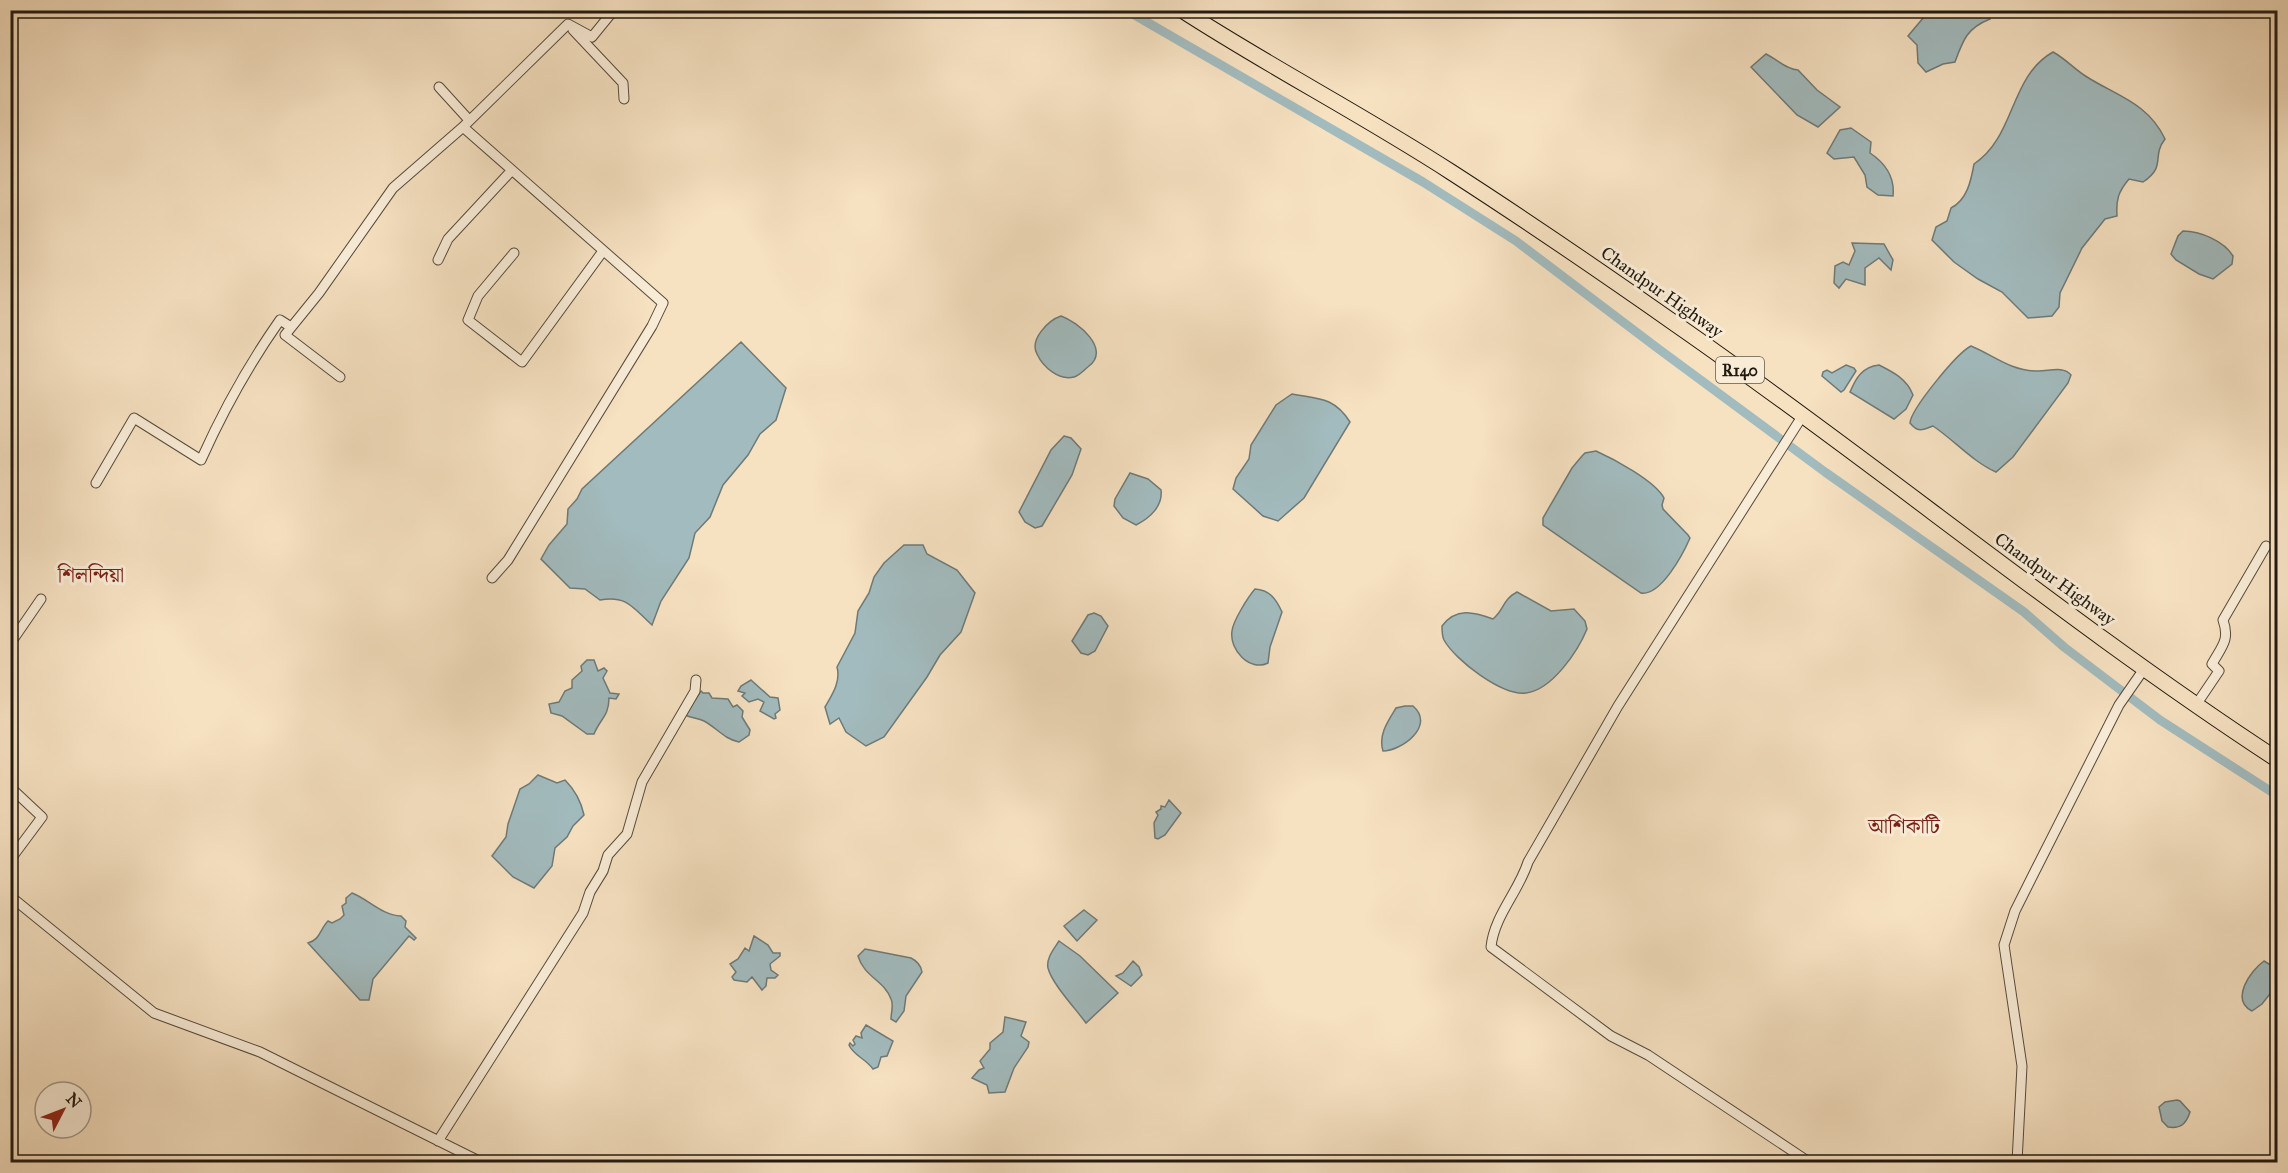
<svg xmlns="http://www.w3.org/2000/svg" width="2288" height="1173" viewBox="0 0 2288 1173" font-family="'IM FELL Great Primer','Noto Serif Bengali',serif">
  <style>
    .water { fill: #a2bbbe; stroke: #6e7a78; stroke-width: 1.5 }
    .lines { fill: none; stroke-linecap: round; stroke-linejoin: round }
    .canal { stroke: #a2bbbe; stroke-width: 9 }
    .street-casing { stroke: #564b3c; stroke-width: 11 }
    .primary-casing { stroke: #211910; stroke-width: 17 }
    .street { stroke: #f9ecd7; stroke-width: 9 }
    .primary { stroke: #f6e1c1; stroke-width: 15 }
    .labels { text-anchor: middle; stroke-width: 6; stroke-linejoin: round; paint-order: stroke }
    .shield { fill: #f9ecd7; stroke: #62584c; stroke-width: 1.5 }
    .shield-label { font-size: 16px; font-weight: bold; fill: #211910 }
    .street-label { font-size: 18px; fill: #211910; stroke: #f9ecd7 }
    .quarter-label { font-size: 21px; fill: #7a1f14; stroke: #f9ecd7 }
  </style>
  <rect width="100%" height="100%" fill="#f6e1c1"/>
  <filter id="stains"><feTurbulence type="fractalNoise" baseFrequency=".00333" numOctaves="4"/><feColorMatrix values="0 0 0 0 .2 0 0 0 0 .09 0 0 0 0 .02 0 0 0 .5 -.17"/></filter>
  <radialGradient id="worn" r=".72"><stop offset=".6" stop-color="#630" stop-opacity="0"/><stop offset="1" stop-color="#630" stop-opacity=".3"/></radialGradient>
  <path class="water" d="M1929,11H1986L1990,19C1967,28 1963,40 1955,62L1943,64L1926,72L1918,63L1917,45L1908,36Z
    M2053,52C2066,59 2074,69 2087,77C2117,96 2148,103 2165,139C2151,157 2167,166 2143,182L2129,179C2118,192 2116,200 2117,216L2105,219L2082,248L2060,293L2059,307L2052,316L2028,318L2002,292L1978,279L1954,262L1932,240L1936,227L1947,221L1951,208C1967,200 1971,181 1974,164C2016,136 2009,77 2053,52Z
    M1766,54C1778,60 1786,69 1798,70L1817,90L1840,107L1818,127L1797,115L1751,67Z
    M1851,128L1871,142L1870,153C1885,163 1895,177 1893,196L1878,195L1867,187L1865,175L1854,157L1834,159L1827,153L1840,130Z
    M2183,231C2200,231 2224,241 2233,256L2232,264L2213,279L2199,274L2176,260L2171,254L2178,236Z
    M1852,243L1884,244L1893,260L1891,270L1879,258L1865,268V285L1846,279L1839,288L1834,283L1835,266L1843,262L1849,265L1855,251Z
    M1061,316C1078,322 1111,349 1089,366C1084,370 1079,376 1074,377C1059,381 1043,367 1037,354C1029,339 1049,320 1061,316Z
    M741,342L786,388L776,420L760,434L748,455L723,485L710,517L695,533L689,558L661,601L652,625C633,608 627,595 600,600L585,589L570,588L541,559L549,545L567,524L568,509L577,499L582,489Z
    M1971,346C1993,355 2011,371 2036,371C2047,372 2063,365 2071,375L2068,383L2013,457L1996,472C1973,462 1954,440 1933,426C1923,430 1918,433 1910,423C1911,409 1957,353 1971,346Z
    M1846,365L1854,368L1856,371L1844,390L1841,392L1822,376L1823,372L1827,370L1832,373Z
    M1879,365C1893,372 1907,379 1913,395L1906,409L1894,419L1850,392C1856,378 1862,367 1879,365Z
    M1292,394C1319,399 1334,397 1350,422L1304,498L1278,521L1263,516L1233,489L1236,478L1249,459L1251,445L1276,405Z
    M1064,436L1071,438L1081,449L1072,475L1042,526L1035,528L1025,522L1019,512L1051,450Z
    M1596,451C1614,459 1655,481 1664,498L1662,505L1663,509L1688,535L1690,538C1683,554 1661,596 1641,593L1543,525V518L1572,468L1582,456L1585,453Z
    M1130,473L1148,479L1161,490C1163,506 1150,518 1136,525L1123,518L1114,506L1115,499Z
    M904,545H923L927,554L957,570L975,593L961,632L940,655L927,677L884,737L866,746L846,732L839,718L830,724L825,707C832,695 841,682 837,667L855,633L858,611L869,593L874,577L884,563Z
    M1255,589C1270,590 1276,599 1282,612L1270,647L1268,663C1250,672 1229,650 1232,631C1233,621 1248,597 1255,589Z
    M1517,592L1551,611L1574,609L1585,621L1587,629C1578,651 1552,690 1526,693C1502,696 1455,660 1444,640C1442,636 1442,631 1442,626C1456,607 1474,612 1493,619C1505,609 1502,600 1517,592Z
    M1094,613L1101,616L1108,626L1095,651L1088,655L1081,653L1072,641L1088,615Z
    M587,660H594L598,671L604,668L607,671L603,678L610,693L619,694L616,699L609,698C609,716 600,719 594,734H587L562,716L551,713L549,704L559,702L565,691L572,688V680L582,671L581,666Z
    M751,680L770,697L778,698L780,710L775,714L776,718L774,719L760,711L764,702L758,699L749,702L742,696L745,693L738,691L741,686Z
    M701,691L703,693H709L712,698L728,699L733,707L737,705L743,711L742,717L750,730L749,735L739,742C724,739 717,728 704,721C698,718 691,718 685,715Z
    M1405,706H1413C1436,726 1401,751 1383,751C1378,735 1388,721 1396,708Z
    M538,775L557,783L565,780C575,790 581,801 584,815L573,826L567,837L555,848L552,866L534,888L513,877L492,856L506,837L508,824L520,789L529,784Z
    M1169,800L1181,813L1165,835L1158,839L1155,838L1154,823L1158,815L1156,812L1161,809V806L1165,807Z
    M352,893C368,899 383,916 401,916L406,921L405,927L416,938L414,940L409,936L373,979L369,1000H360L308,943C320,940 320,929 328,921L332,923L340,919L344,915L342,906L346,903V898Z
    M1084,910L1097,920L1077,941L1064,926Z
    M754,936L768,945L773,953H780V956L770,964L771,970L778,975L775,978H767L766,986L762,990L752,977L747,982L734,980L732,977L736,972L730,964L738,959L745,948L749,951Z
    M1059,941L1080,956L1118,993L1086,1023C1076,1009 1052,984 1048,968C1046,958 1054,949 1059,941Z
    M865,949L911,958C917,961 921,965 922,972L906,996L904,1011L896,1022L891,1019C891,1012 894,1005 891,999C885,981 864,977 858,956Z
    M1133,961L1139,967L1142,975L1131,986L1116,976L1123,973Z
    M2264,961L2277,969V985L2262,1004L2252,1011C2230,1000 2250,971 2264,961Z
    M1005,1017L1026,1022L1021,1036L1029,1042L1028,1047L1014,1068L1005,1092L989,1093L987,1085L972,1078L979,1070L984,1068L980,1061L990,1049V1043L1003,1032Z
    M866,1025L893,1041L887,1056L881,1057L878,1067L873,1069C866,1059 853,1055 849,1045L850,1043L853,1046L855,1044L853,1040L856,1036L862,1038L861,1033Z
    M2177,1100L2180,1101L2190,1112C2186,1124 2181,1129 2168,1127L2162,1121L2159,1107L2165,1102Z"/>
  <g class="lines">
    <path class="canal" d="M1126,10L1423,182L1516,241L1656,347L1825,472L2024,612L2064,647L2160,720L2278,796"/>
    <g class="street-casing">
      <path id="street" d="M573,30L623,83L624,99
        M439,87L469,120
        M463,127L663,303L652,326L508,560L492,578
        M514,253L478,296L468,320L522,362L603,251
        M438,260L448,239L512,170
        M340,377L285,335L319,293L393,188L463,127L568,24L592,37L614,10
        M1803,415L1618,706L1528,862C1519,891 1494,916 1491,947L1611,1036L1648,1055L1809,1162
        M96,483L134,418L201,460C223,411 249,364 280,320L291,327
        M10,644L41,599
        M2196,705L2219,671L2212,664C2222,646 2230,640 2223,620L2266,546
        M10,787L42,817L10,860
        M10,896L154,1013L260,1052L481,1162
        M438,1141L583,913L590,892L603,871L608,855L627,834L642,782L695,691L696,680
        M2017,1162L2022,1066L2004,945L2015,911L2034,873L2119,705L2144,669"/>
    </g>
    <g class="primary-casing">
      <path id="primary" d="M1182,10C1270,67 1363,115 1451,172C1527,221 1603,273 1677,325C1880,466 2071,625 2278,760"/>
    </g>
    <use href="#street" class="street"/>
    <use href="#primary" class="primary"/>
  </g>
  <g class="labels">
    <rect class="shield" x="1716" y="357" width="48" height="26" rx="4.5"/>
    <g class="shield-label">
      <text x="1740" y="376">R140</text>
    </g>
    <g class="street-label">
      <text transform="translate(1662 292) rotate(35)" y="6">Chandpur Highway</text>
      <text transform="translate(2055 579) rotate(36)" y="6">Chandpur Highway</text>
    </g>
    <g class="quarter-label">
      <text x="91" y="582">শিলন্দিয়া</text>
      <text x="1904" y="833">আশিকাটি</text>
    </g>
  </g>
  <rect width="2288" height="1173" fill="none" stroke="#f6e1c1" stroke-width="36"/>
  <rect x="12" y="12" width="2264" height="1149" fill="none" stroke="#211910" stroke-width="3"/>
  <rect x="18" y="18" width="2252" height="1137" fill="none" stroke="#211910" stroke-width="1.5"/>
  <g transform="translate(63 1110) rotate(48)"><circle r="28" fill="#f9ecd7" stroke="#a39887" stroke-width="1.5"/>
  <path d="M0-4.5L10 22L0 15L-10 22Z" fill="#8f2418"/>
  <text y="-9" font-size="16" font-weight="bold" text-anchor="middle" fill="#211910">N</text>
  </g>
  <rect width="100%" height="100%" filter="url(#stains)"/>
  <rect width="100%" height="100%" fill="url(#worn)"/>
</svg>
